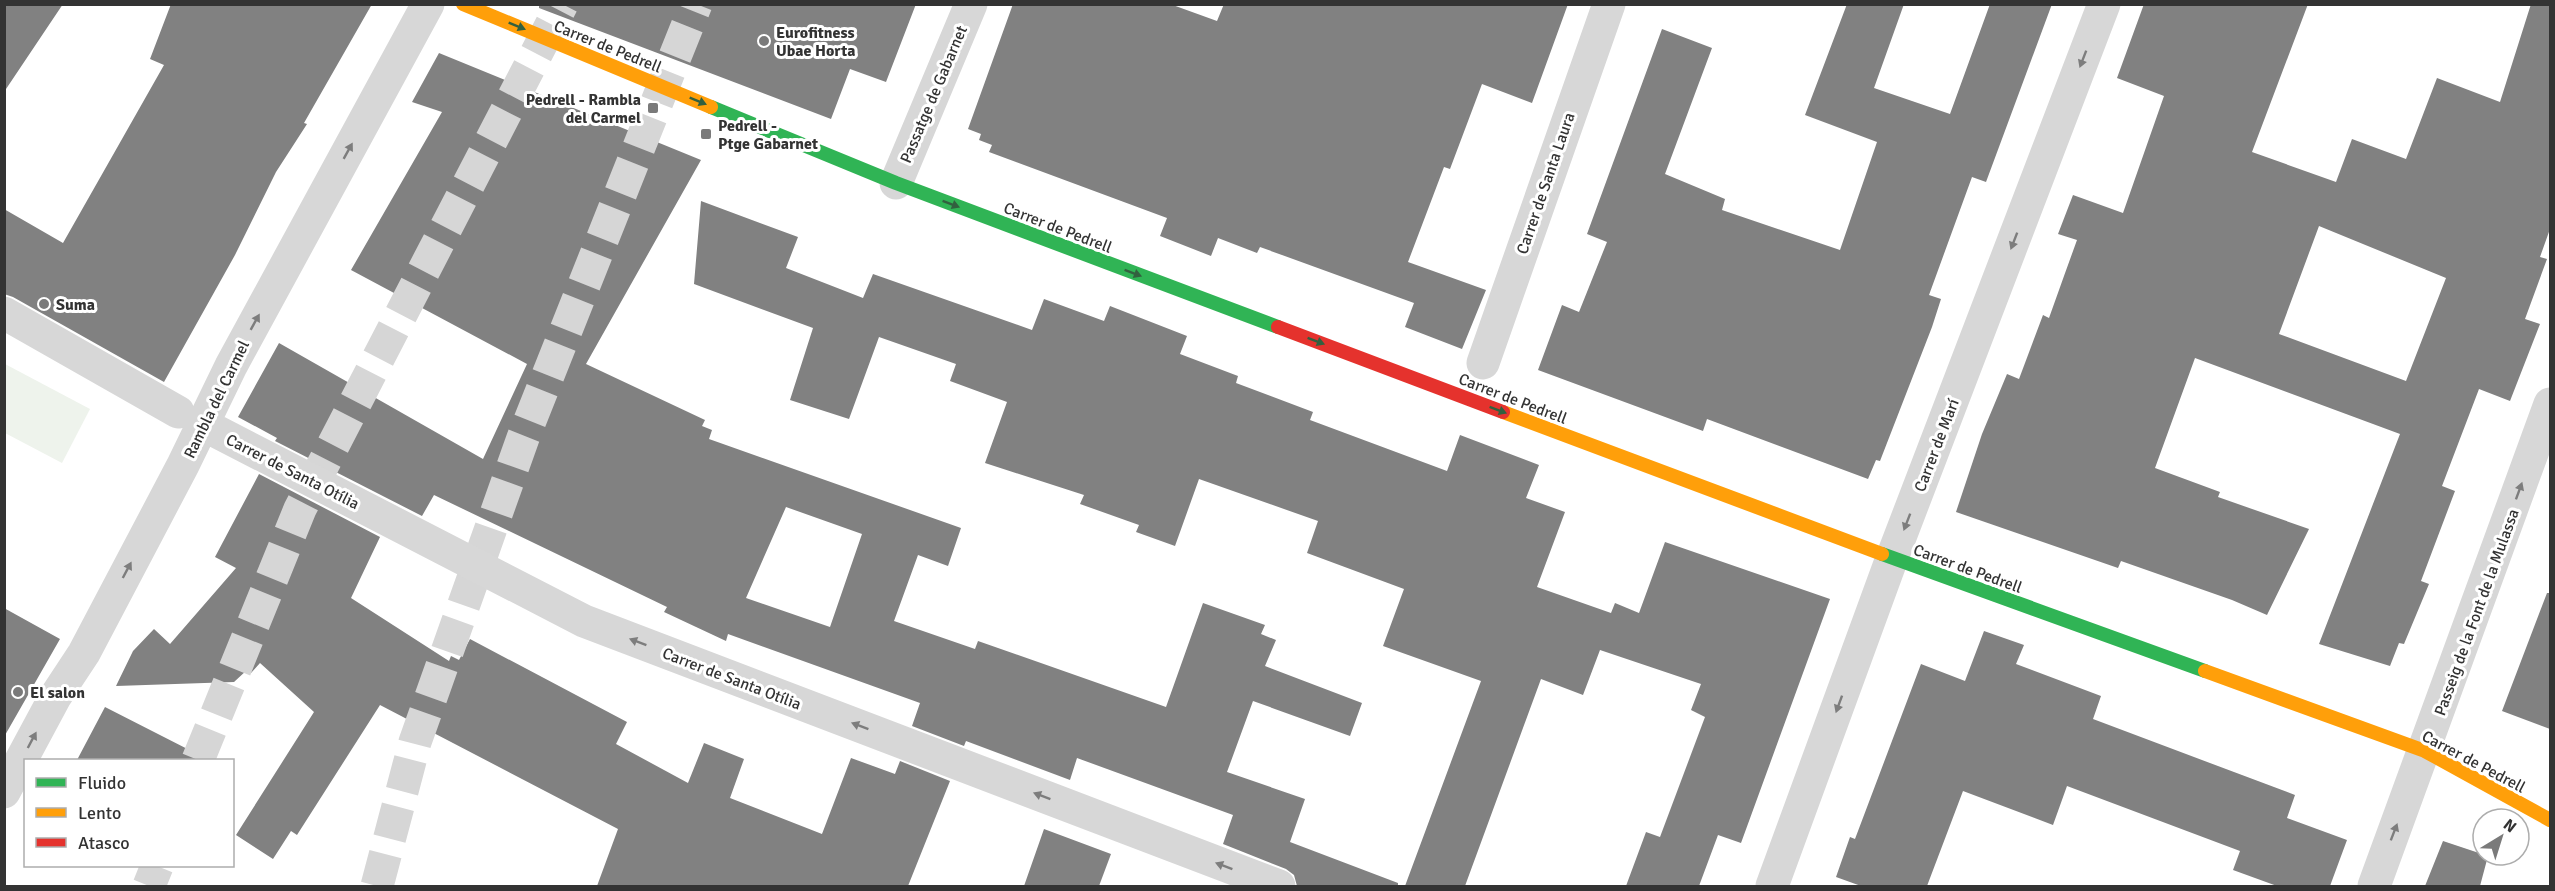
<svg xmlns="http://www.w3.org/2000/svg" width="2555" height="891" viewBox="0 0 2555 891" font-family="Signika,sans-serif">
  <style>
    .green { fill: #eef3ec }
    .building { fill: #818181; fill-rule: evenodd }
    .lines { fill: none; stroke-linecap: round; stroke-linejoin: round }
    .primary-tunnel { stroke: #d6d6d6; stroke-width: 33; stroke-dasharray: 33 16; stroke-linecap: butt }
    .street { stroke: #d7d7d7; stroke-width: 33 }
    .fast { stroke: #30b455; stroke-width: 14 }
    .slow { stroke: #ff9f0a; stroke-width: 14 }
    .jam { stroke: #e5322d; stroke-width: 14 }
    .oneway { fill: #32603f }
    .oneway2 { fill: #7d7d7d }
    .poi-dot { fill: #7a7a7a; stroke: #fff; stroke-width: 2 }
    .labels { text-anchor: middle; stroke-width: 6; stroke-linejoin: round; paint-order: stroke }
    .poi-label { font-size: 16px; font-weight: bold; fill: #333; stroke: #fff; text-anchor: start }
    .street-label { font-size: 16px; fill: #333; stroke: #fff }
  </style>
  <rect width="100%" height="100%" fill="#fff"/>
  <path class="green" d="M5,364L90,409L62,463L5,433Z"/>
  <path class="building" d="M4,4H63L4,92Z
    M171,4H372L304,123L307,124L276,172L235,255L164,382L13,297L4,294V209L63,243L164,65L150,59Z
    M539,4H916L886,82L850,69L831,119L539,8Z
    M1013,4H1170L1217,21L1224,4H1568L1532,103L1482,84L1450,169L1444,167L1408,262L1486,290L1462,349L1405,327L1414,303L1260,247L1257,253L1218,238L1211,256L1160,236L1167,218L989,152L992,145L979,140L981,134L968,129Z
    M1847,4H1904L1874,88L1950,114L1990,4H2052L1986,182L1972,177L1929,295L1941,299L1932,327L1880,461L1876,460L1868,479L1707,419L1703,431L1538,370L1562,305L1579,312L1607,242L1587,234L1662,29L1712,48L1665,174L1725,199L1722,210L1840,250L1877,142L1805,115Z
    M2144,4H2308L2252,152L2336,182L2352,139L2406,159L2437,78L2500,102L2531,4H2550V229L2540,257L2547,259L2525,319L2540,324L2510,401L2479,389L2442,486L2455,491L2421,581L2429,584L2404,644L2399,643L2390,666L2319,644L2400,434L2195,358L2155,468L2220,492L2218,497L2309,529L2267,615L2232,600L2121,561L2118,568L1956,512L1982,434L2007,374L2019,379L2043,315L2049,318L2064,276L2077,240L2058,234L2073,195L2123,213L2164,96L2117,78ZM2319,226L2446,278L2406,381L2279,334Z
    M439,53L701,160L586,364L705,420L702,426L712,430L709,439L961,528L948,566L918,555L894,621L975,649L978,641L1166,707L1203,603L1265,625L1261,634L1276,640L1265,666L1362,703L1350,736L1253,701L1227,772L1305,799L1290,842L1398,883V886H1297L1294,875L1286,869L1223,844L1233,815L1077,758L1070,780L966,741L964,746L912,726L920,703L728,634L726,641L664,612L667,607L434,495L422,516L275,441L277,438L238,417L279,343L483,459L527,364L351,270L442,112L412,102ZM786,507L862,534L830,627L746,598Z
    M701,201L798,237L786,268L863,298L873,274L1032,330L1044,299L1104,321L1110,306L1187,336L1180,354L1238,376L1236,383L1313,412L1310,420L1447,471L1460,435L1539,465L1526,498L1565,512L1537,587L1611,613L1615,603L1639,613L1665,542L1830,599L1741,843L1718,835L1699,886H1626L1646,832L1660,837L1705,717L1691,710L1701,684L1600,650L1583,695L1541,679L1465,886H1405L1481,681L1383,646L1404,589L1307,553L1318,521L1199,479L1175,546L1136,532L1139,525L1080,504L1084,495L985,463L1007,402L950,381L956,364L879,337L849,419L790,400L813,328L694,284Z
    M259,474L380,537L351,598L449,661L451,656L459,660L470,639L627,722L616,744L688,783L704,743L744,759L730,798L822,834L851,758L895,774L900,761L950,781L908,886H597L618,829L380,705L297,835L291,831L273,859L236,835L314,712L260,663L251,673L247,670L234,682L116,686L133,651L154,629L170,644L236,568L215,557Z
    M2547,593H2550V729L2502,711Z
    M4,608L60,639L4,737Z
    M1984,631L2024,645L2016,664L2101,696L2093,719L2295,795L2287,818L2347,840L2330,886H2277L2233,870L2240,851L2067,786L2053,825L1963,791L1927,886H1861L1836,877L1850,837L1855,839L1921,664L1965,681Z
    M105,707L209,760H77Z
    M1044,829L1111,854L1099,886H1024Z
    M2443,841L2488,856L2480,886H2425Z"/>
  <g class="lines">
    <path class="primary-tunnel" d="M198,760L300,509L562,4
      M149,886L157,866
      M377,886L415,742L523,438L696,4"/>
    <path class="street" d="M896,183L971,4
      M4,313L178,412
      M1483,363L1609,4
      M204,425L584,621L1279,886
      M4,792L55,697L84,653L183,465L231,366L428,4
      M1772,886L1892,558L2104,4
      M2374,886L2550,404"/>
    <path class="fast" d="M711,107L896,183L1278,327
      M1882,554L2205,671"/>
    <path class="slow" d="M463,4L711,107
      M1503,412L1882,554
      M2205,671L2425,751L2550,820"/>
    <path class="jam" d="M1278,327L1503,412"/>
  </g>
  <defs><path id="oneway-solid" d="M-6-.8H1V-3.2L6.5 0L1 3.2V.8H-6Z" transform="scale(1.5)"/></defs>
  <g class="oneway">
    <use href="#oneway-solid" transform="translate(517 26) rotate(22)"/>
    <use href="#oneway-solid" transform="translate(698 101) rotate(22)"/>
    <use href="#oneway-solid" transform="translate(951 204) rotate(21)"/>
    <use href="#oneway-solid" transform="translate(1133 273) rotate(21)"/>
    <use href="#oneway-solid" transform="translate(1316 341) rotate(21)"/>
    <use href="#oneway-solid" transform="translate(1498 410) rotate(21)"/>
  </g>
  <g class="oneway2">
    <use href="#oneway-solid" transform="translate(2083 59) rotate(111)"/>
    <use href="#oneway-solid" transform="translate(348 151) rotate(-61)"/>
    <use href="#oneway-solid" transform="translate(2014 241) rotate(111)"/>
    <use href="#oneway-solid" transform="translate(255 322) rotate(-61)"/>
    <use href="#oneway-solid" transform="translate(2519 491) rotate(-70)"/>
    <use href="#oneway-solid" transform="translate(1907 522) rotate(111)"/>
    <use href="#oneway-solid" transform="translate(127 570) rotate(-62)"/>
    <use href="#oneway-solid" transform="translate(638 642) rotate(-159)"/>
    <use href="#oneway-solid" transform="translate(1839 704) rotate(110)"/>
    <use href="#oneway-solid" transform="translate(860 726) rotate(-159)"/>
    <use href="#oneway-solid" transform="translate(32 740) rotate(-62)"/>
    <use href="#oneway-solid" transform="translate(1042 796) rotate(-159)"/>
    <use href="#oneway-solid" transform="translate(2394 832) rotate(-69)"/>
    <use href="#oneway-solid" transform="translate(1224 866) rotate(-159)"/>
  </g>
  <g class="poi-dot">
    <circle cx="764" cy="41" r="6"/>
    <rect x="647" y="102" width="12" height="12" rx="3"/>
    <rect x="700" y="128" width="12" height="12" rx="3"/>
    <circle cx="44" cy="304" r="6"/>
    <circle cx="18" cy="692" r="6"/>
  </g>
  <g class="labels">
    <g class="poi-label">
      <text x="776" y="38">Eurofitness<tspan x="776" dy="18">Ubae Horta</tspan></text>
      <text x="641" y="105" text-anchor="end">Pedrell - Rambla<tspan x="641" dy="18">del Carmel</tspan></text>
      <text x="718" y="131">Pedrell -<tspan x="718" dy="18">Ptge Gabarnet</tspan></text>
      <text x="56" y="310">Suma</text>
      <text x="30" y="698">El salon</text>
    </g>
    <g class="street-label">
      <text transform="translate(608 46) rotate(22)" y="6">Carrer de Pedrell</text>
      <text transform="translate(933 94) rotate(-67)" y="6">Passatge de Gabarnet</text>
      <text transform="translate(1545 183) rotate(-71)" y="6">Carrer de Santa Laura</text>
      <text transform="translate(1058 227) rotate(21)" y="6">Carrer de Pedrell</text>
      <text transform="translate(1513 398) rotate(21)" y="6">Carrer de Pedrell</text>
      <text transform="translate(216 399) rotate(-64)" y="6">Rambla del Carmel</text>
      <text transform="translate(1936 445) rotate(-69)" y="6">Carrer de Marí</text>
      <text transform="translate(293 471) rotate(27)" y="6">Carrer de Santa Otília</text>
      <text transform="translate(1968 568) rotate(20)" y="6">Carrer de Pedrell</text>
      <text transform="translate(2476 612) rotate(-70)" y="6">Passeig de la Font de la Mulassa</text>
      <text transform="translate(732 678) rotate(21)" y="6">Carrer de Santa Otília</text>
      <text transform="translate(2474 761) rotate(28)" y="6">Carrer de Pedrell</text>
    </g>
  </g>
  <rect width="2555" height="891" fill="none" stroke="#333333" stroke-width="12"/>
  <rect x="24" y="759" width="210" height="108" fill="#ffffff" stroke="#adadad" stroke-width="1.5"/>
  <rect x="36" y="778" width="30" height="9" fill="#30b455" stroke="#adadad" stroke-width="1.5"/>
  <text x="78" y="789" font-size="18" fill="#333333">Fluido</text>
  <rect x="36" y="808" width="30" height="9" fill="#ff9f0a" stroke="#adadad" stroke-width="1.5"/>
  <text x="78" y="819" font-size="18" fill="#333333">Lento</text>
  <rect x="36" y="838" width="30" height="9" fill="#e5322d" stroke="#adadad" stroke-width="1.5"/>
  <text x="78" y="849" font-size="18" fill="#333333">Atasco</text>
  <g transform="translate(2501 837) rotate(38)"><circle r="28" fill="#ffffff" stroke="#adadad" stroke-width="1.5"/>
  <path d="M0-4.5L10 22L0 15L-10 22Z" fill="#7a7a7a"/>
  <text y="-9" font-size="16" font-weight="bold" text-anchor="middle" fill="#333333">N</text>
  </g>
</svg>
